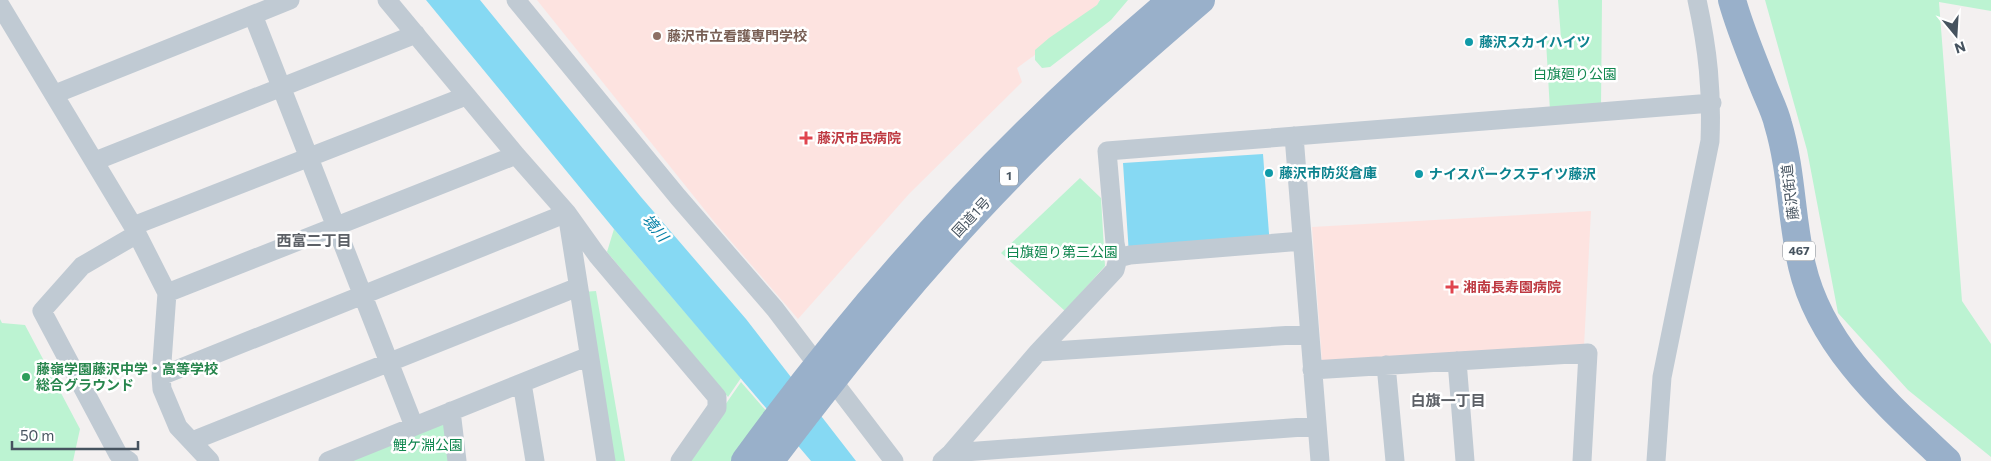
<svg xmlns="http://www.w3.org/2000/svg" width="1991" height="461" viewBox="0 0 1991 461" font-family="Commissioner,'Noto Sans JP',sans-serif">
  <style>
    .medical { fill: #fde3e0 }
    .green { fill: #bcf3d2 }
    .water { fill: #86d9f3 }
    .lines { fill: none; stroke-linecap: round; stroke-linejoin: round }
    .minor { stroke: #c0cad3; stroke-width: 19 }
    .trunk { stroke: #99b0ca; stroke-width: 28 }
    .education-dot { fill: #8d6e63; stroke: #fff; stroke-width: 2 }
    .culture-dot { fill: #0f9aa8; stroke: #fff; stroke-width: 2 }
    .health-dot { fill: #e0444e; stroke: #fff; stroke-width: 2 }
    .leisure-dot { fill: #2e9e5b; stroke: #fff; stroke-width: 2 }
    .labels { text-anchor: middle; stroke-width: 5; stroke-linejoin: round; paint-order: stroke }
    .shield { fill: #fff; stroke: #7e878f; stroke-width: 1 }
    .shield-label { font-size: 12px; font-weight: bold; fill: #46535f }
    .education-label { font-size: 14px; font-weight: bold; fill: #785e54; stroke: #fff; text-anchor: start }
    .culture-label { font-size: 14px; font-weight: bold; fill: #0d838f; stroke: #fff; text-anchor: start }
    .park-label { font-size: 14px; fill: #10874f; stroke: #fff }
    .health-label { font-size: 14px; font-weight: bold; fill: #be3a42; stroke: #fff; text-anchor: start }
    .street-label { font-size: 14px; fill: #46535f; stroke: #fff }
    .leisure-label { font-size: 14px; font-weight: bold; fill: #27864d; stroke: #fff; text-anchor: start }
    .water-label { font-size: 15px; font-style: italic; fill: #0480a6; stroke: #fff }
    .neighbourhood-label { font-size: 15px; font-weight: bold; fill: #5c6066; stroke: #fff }
  </style>
  <rect width="100%" height="100%" fill="#f3f0f0"/>
  <path class="medical" d="M537,0H1099V8L1017,68L1022,82L909,194L798,319L716,224Z
    M1591,211L1584,347L1322,362L1312,227Z"/>
  <path class="green" d="M1100,0H1128L1111,20L1050,67L1042,68L1035,60V50L1049,38L1097,5Z
    M1558,0H1602L1601,107L1550,111L1546,41L1561,38Z
    M1765,0H1991V11L1939,2L1962,301L1991,344V457L1908,390L1838,313L1807,150Z
    M1080,178L1101,198L1105,266L1065,311L1001,253Z
    M614,229L741,378L728,397L607,252Z
    M596,291L625,461H611L583,292Z
    M0,319L2,323L25,325L80,429L73,461H0Z
    M741,382L768,413L735,461H686Z
    M446,420L451,461H341Z"/>
  <path class="water" d="M426,0H480L641,197L746,319L856,461H811L614,229Z
    M1263,154L1270,247L1129,255L1123,163Z"/>
  <g class="lines">
    <path class="minor" d="M387,0L516,155L567,213L597,255L717,397V408L680,461
      M516,0L678,197L775,309L810,355
      M0,5L133,226L167,293L161,376L162,389L178,427L210,461
      M253,15L414,426
      M55,94L290,0
      M1294,136L1320,461
      M95,161L416,34
      M133,226L466,96
      M1118,258L1130,255L1302,241
      M167,293L516,155
      M1038,352L1309,334
      M1457,361L1465,461
      M1386,365L1395,461
      M1312,370L1588,353L1582,461
      M161,376L567,213L606,461
      M522,383L535,461
      M839,389L894,461
      M451,411L457,461
      M192,441L578,287
      M951,453L1317,426
      M129,461L118,454L42,311L82,266L137,234
      M328,461L589,356
      M942,461L951,453L1038,352L1115,270L1118,258L1115,243L1107,151L1712,103
      M1656,461L1662,377L1710,141C1712,90 1708,50 1697,0"/>
    <path class="trunk" d="M1732,0C1740,29 1752,57 1763,85C1768,98 1775,111 1778,124C1792,171 1791,219 1802,266C1821,348 1889,406 1947,461
      M745,461C868,291 1011,135 1172,0
      M770,461C845,362 922,266 1009,177C1069,114 1135,57 1201,0"/>
  </g>
  <circle class="education-dot" cx="657" cy="36" r="5"/>
  <g class="culture-dot">
    <circle cx="1469" cy="42" r="5"/>
    <circle cx="1269" cy="173" r="5"/>
    <circle cx="1419" cy="174" r="5"/>
  </g>
  <g class="health-dot">
    <path d="M803.5 130.5h5v5h5v5h-5v5h-5v-5h-5v-5h5z"/>
    <path d="M1449.5 279.5h5v5h5v5h-5v5h-5v-5h-5v-5h5z"/>
  </g>
  <circle class="leisure-dot" cx="26" cy="377" r="5"/>
  <g class="labels">
    <g class="shield">
      <rect x="1000" y="166.5" width="18" height="19" rx="4"/>
      <rect x="1783" y="241.5" width="32" height="19" rx="4"/>
    </g>
    <g class="shield-label">
      <text x="1009" y="180">1</text>
      <text x="1799" y="255">467</text>
    </g>
    <g class="education-label">
      <text x="667" y="41">藤沢市立看護専門学校</text>
    </g>
    <g class="culture-label">
      <text x="1479" y="47">藤沢スカイハイツ</text>
      <text x="1279" y="178">藤沢市防災倉庫</text>
      <text x="1429" y="179">ナイスパークステイツ藤沢</text>
    </g>
    <g class="park-label">
      <text x="1575" y="79">白旗廻り公園</text>
      <text x="1062" y="257">白旗廻り第三公園</text>
      <text x="428" y="450">鯉ケ淵公園</text>
    </g>
    <g class="health-label">
      <text x="817" y="143">藤沢市民病院</text>
      <text x="1463" y="292">湘南長寿園病院</text>
    </g>
    <g class="street-label">
      <text transform="translate(1790 192) rotate(-97)" y="5">藤沢街道</text>
      <text transform="translate(971 217) rotate(-47)" y="5">国道1号</text>
    </g>
    <g class="leisure-label">
      <text x="36" y="374">藤嶺学園藤沢中学・高等学校<tspan x="36" dy="16">総合グラウンド</tspan></text>
    </g>
    <g class="water-label">
      <text transform="translate(655 228) rotate(50)" y="5">境川</text>
    </g>
    <g class="neighbourhood-label">
      <text x="314" y="246">西富二丁目</text>
      <text x="1448" y="406">白旗一丁目</text>
    </g>
  </g>
  <g transform="translate(1956 35) rotate(162)" stroke="#ffffff" stroke-width="4" paint-order="stroke">
  <path d="M0-4L9 19L0 12L-9 19Z" fill="#46535f"/>
  <text y="-8" font-size="14" font-weight="bold" text-anchor="middle" fill="#46535f">N</text>
  </g>
  <path d="M12 441v8h126v-8" fill="none" stroke="#46535f" stroke-width="2.5"/>
  <text x="20" y="441" font-size="15" fill="#46535f" stroke="#ffffff" stroke-width="4" paint-order="stroke">50 m</text>
</svg>
